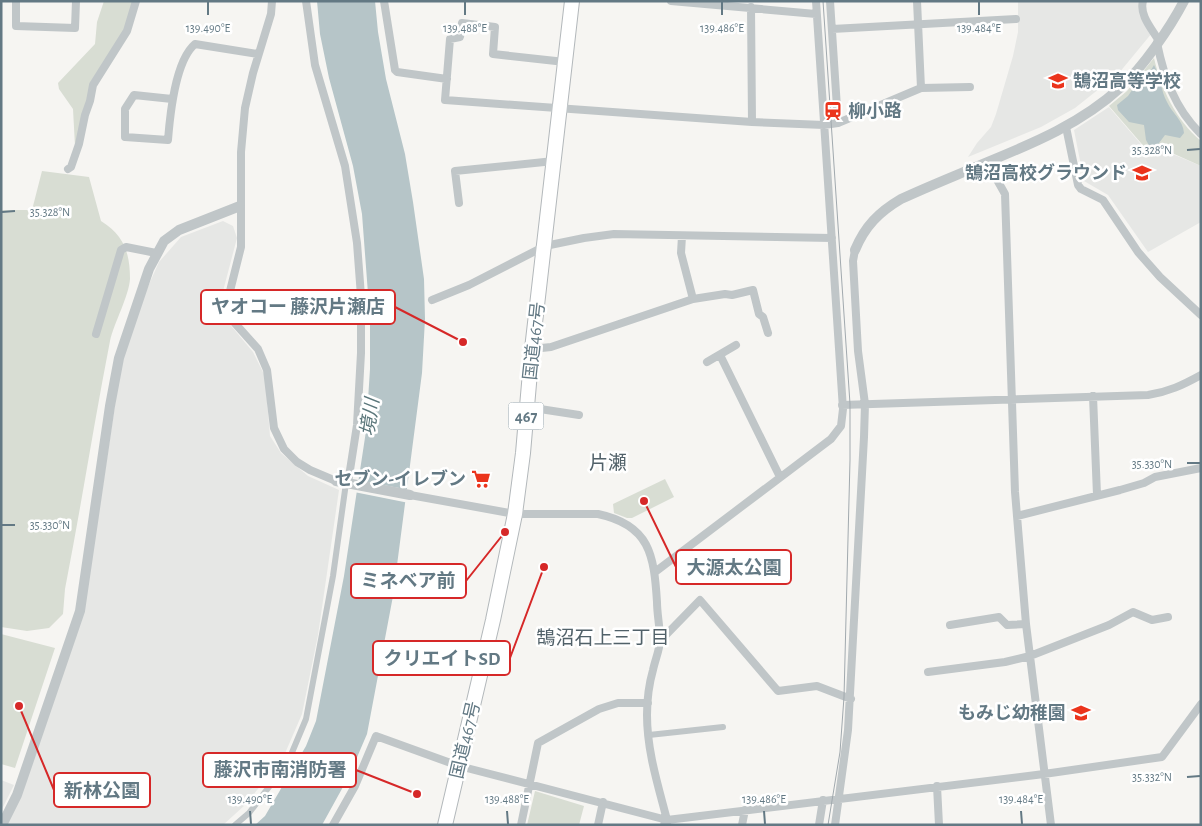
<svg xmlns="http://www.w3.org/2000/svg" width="1202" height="826" viewBox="0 0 1202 826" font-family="'Alegreya Sans','Noto Sans JP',sans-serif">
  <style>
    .built { fill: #e6e7e5 }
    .green { fill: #d8ddd3 }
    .water { fill: #b6c5c8 }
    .pier { fill: #f6f5f2 }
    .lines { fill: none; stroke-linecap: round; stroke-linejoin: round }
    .trunk-casing { stroke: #b3b8bb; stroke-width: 16 }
    .pedestrian { stroke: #c0c6c8; stroke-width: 6 }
    .minor { stroke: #c0c6c8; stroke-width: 8 }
    .tertiary { stroke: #c0c6c8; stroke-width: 10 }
    .trunk { stroke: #fff; stroke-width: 14 }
    .tram { stroke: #a1a9ae; stroke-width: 1 }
    .ticks { fill: none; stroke: #637984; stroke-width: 2 }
    .labels { text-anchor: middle; stroke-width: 5; stroke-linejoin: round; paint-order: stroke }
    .shield { fill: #fff; stroke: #92a1a9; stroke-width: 1 }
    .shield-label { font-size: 16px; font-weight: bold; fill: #637984 }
    .poi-label { font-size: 18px; font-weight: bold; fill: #637984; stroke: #fff; text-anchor: end }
    .street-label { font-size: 18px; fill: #637984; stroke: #fff }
    .water-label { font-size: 19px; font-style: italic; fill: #5a767a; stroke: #fff }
    .neighbourhood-label { font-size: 19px; fill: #516169; stroke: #fff }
    .ticks-label { font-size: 12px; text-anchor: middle; fill: #637984; stroke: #fff; stroke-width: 5; stroke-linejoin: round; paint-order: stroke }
    .leader { fill: none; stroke: #d62828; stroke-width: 2 }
    .callout-dot { fill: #d62828; stroke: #fff; stroke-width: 2 }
    .callout { fill: #fff; stroke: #d62828; stroke-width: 2 }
    .callout-label { font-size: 19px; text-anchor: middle; font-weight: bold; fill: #637984 }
  </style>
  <rect width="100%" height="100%" fill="#f6f5f2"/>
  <path class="built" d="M1018,1H1139L1152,33L1119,73L1075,108L1041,127L968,157L977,143L991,127L996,114L1013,56L1018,32Z
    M1109,107L1152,157L1163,150L1201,166V222L1148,252L1108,195L1084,181L1074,130Z
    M223,221L233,226L237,238L222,295V315L253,352L265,376L270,436L281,453L308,476L339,490L318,635L302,714L283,758L245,805L223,825H7L84,611L123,352L142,300L159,262L181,237Z
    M1,780L14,785L1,811Z"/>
  <path class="green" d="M104,1H135L122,36L92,80L75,146L73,109L59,89L58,83L95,44L97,22Z
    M1154,58C1161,89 1176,120 1201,141V166L1163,149L1153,157L1109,106L1127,91Z
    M42,171L89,177L101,221C124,235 130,253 130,279C129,296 114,323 110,341C94,423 81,507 65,589L63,614L49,628L27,631L1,627V210H32Z
    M665,479L674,497L632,518H627L614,513L613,504Z
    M1,634L55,648L15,768L1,764Z
    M535,791L584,806L579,825H527Z"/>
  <path class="water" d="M317,1H375L378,32L386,79L405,154L413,202L424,279L425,319L422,373L393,596L367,734L349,776L322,825H255L265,816L306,746L316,721L344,576L366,431L370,369V320L362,214L353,166L329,78L320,34Z
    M1154,65C1160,76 1161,91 1167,102C1172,113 1183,120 1184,133L1180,138L1165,135L1156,147L1151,149L1146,140L1144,125L1129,122L1118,110L1117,105L1128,96L1139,80L1147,77Z"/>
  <path class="pier" d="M356,480L410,490L409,503L354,492Z"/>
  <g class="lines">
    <g class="trunk-casing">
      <path id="trunk" d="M445,825L493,620L515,514L523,453L532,349L572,1"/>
    </g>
    <path class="pedestrian" d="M649,735L723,727
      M235,825L249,813L288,762L306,719L333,576L346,483"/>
    <path class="minor" d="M16,1V26L75,28L76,1
      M272,1L271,14L253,73L245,108L241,152V247L229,295V312L232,320L258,349L267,370L274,428L284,449L297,462L310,470L336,481
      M306,1L315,65L345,166L357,243L361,296V353L357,425L348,483
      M384,1L395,70L397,72L447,79
      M671,1L816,14
      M830,1L838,123
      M1143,1C1139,15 1152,29 1159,41
      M751,7L752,122
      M832,29L1016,19
      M1157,43C1164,77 1175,109 1201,134
      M565,62L493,54L495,27L462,23L460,37L450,39L445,100L752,122L824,125L838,123L921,88L917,1
      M921,88L970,87
      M172,99L134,95L125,109V137L168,140C170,115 175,61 195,44L258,54
      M1066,127L1078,185L1081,189L1103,200L1138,252L1160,277L1201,315
      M987,162L1005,194L1015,492L1026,624L1051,825
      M68,169L71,167L79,144L85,115L90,101L93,85L127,31L136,1
      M459,203L455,171L554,161
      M682,236L681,253L693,299
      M432,300L469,285L545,246L584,238L614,234L832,238
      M96,334L121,250L126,247L156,253
      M532,349L551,347L693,299L725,294L732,295L753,290L759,314L763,317L768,333
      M720,355L780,477
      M707,362L736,345
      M1093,396L1097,495
      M842,405L1148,395C1168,392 1183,385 1201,375
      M527,407L579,415
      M410,495L515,514H598C650,525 654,555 657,602C657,614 660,627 660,640C660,649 655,660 653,670C649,684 647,700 647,715C647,751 658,785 667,820
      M1017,516L1120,490L1144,483L1155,477L1201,468
      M655,572L831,439L841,426L843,409L816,1
      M950,625L999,617L1007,625L1026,624
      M660,641L700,600L778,691L817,686L851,699
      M928,672L1005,662L1030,656L1109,625L1133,612L1152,620L1168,617
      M937,786L939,825
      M333,825L355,786L376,736L459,766L667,820L1044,774L1162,757L1201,704
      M521,825L538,743L599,709L618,703H648
      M598,825L603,802
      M742,825L745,810
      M819,825L823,800
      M835,825L848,730L864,437L865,404L858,351L853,261L855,250"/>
    <path class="tertiary" d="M855,250C865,226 879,212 901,199C929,186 957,175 985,163C1034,143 1082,123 1121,87C1143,67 1170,28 1184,1
      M336,481L410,495
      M2,825L17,795L80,611L110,406L119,358L149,269L164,241L179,230L240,206
      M665,825L667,820"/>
    <use href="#trunk" class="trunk"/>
    <path class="tram" d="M823,1L850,404V460L844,697L840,752L828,825"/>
  </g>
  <path class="ticks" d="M208,2V15M465,2V15M722,2V15M979,2V15M1187,150L1200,149M2,212L15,211M1187,463H1200M2,525H15M1187,777L1200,776M250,811L251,824M507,811L508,824M764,811L765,824M1021,811L1022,824"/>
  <defs>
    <g id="school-bare" transform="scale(1.5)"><path d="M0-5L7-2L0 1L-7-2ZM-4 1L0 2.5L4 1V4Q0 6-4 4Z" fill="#eb341c" stroke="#fff" stroke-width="2.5" paint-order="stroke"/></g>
    <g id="station-bare" transform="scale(1.5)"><path d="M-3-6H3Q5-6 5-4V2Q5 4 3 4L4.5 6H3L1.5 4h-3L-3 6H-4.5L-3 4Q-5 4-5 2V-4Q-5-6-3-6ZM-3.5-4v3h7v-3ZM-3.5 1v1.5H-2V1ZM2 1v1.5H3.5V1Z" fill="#eb341c" stroke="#fff" stroke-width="2.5" paint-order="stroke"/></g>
    <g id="supermarket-bare" transform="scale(1.5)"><path d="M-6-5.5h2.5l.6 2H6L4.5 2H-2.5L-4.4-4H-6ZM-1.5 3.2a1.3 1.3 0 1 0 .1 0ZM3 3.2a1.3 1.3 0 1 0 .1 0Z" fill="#eb341c" stroke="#fff" stroke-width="2.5" paint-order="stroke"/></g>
  </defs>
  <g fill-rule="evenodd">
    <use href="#school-bare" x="1058" y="81"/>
    <use href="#station-bare" x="833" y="111"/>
    <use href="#school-bare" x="1142" y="173"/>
    <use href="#supermarket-bare" x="481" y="479"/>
    <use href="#school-bare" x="1081" y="713"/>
  </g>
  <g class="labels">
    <rect class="shield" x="508.5" y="402.5" width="35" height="27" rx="4"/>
    <g class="shield-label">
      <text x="526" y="422">467</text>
    </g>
    <g class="poi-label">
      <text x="1073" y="87" text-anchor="start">鵠沼高等学校</text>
      <text x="848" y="117" text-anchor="start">柳小路</text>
      <text x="1127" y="179">鵠沼高校グラウンド</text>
      <text x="466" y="485">セブン-イレブン</text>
      <text x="1066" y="719">もみじ幼稚園</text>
    </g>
    <g class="street-label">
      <text transform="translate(534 341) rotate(-84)" y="6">国道467号</text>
      <text transform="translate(465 740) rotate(-77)" y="6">国道467号</text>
    </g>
    <g class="water-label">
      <text transform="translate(369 417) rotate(-82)" y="7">境川</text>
    </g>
    <g class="neighbourhood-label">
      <text x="608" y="469">片瀬</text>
      <text x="603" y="644">鵠沼石上三丁目</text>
    </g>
  </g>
  <g class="ticks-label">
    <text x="208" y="32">139.490°E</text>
    <text x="465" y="32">139.488°E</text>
    <text x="722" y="32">139.486°E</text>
    <text x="979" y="32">139.484°E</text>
    <text x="1152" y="154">35.328°N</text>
    <text x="50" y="216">35.328°N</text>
    <text x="1152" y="468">35.330°N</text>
    <text x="50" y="529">35.330°N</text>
    <text x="1152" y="781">35.332°N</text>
    <text x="250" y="803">139.490°E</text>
    <text x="507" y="803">139.488°E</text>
    <text x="764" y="803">139.486°E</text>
    <text x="1021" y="803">139.484°E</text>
  </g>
  <path class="leader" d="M463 342L395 307M644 501L676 567M505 532L466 581M544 567L510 658M417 794L356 770M19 706L54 790"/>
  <g class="callout-dot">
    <circle cx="463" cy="342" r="5"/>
    <circle cx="644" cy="501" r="5"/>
    <circle cx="505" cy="532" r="5"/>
    <circle cx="544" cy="567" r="5"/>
    <circle cx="417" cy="794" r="5"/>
    <circle cx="19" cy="706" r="5"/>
  </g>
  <g class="callout">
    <rect x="201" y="290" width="194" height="34" rx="5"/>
    <rect x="676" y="550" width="115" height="34" rx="5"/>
    <rect x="351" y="564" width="115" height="34" rx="5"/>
    <rect x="373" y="641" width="137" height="34" rx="5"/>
    <rect x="203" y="753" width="153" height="34" rx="5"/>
    <rect x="54" y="773" width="96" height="34" rx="5"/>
  </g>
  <g class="callout-label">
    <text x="298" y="313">ヤオコー 藤沢片瀬店</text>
    <text x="734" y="574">大源太公園</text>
    <text x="408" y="587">ミネベア前</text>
    <text x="442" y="665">クリエイトSD</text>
    <text x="280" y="776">藤沢市南消防署</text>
    <text x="102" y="797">新林公園</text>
  </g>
  <rect width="1202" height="826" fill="none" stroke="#637984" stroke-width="5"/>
</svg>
